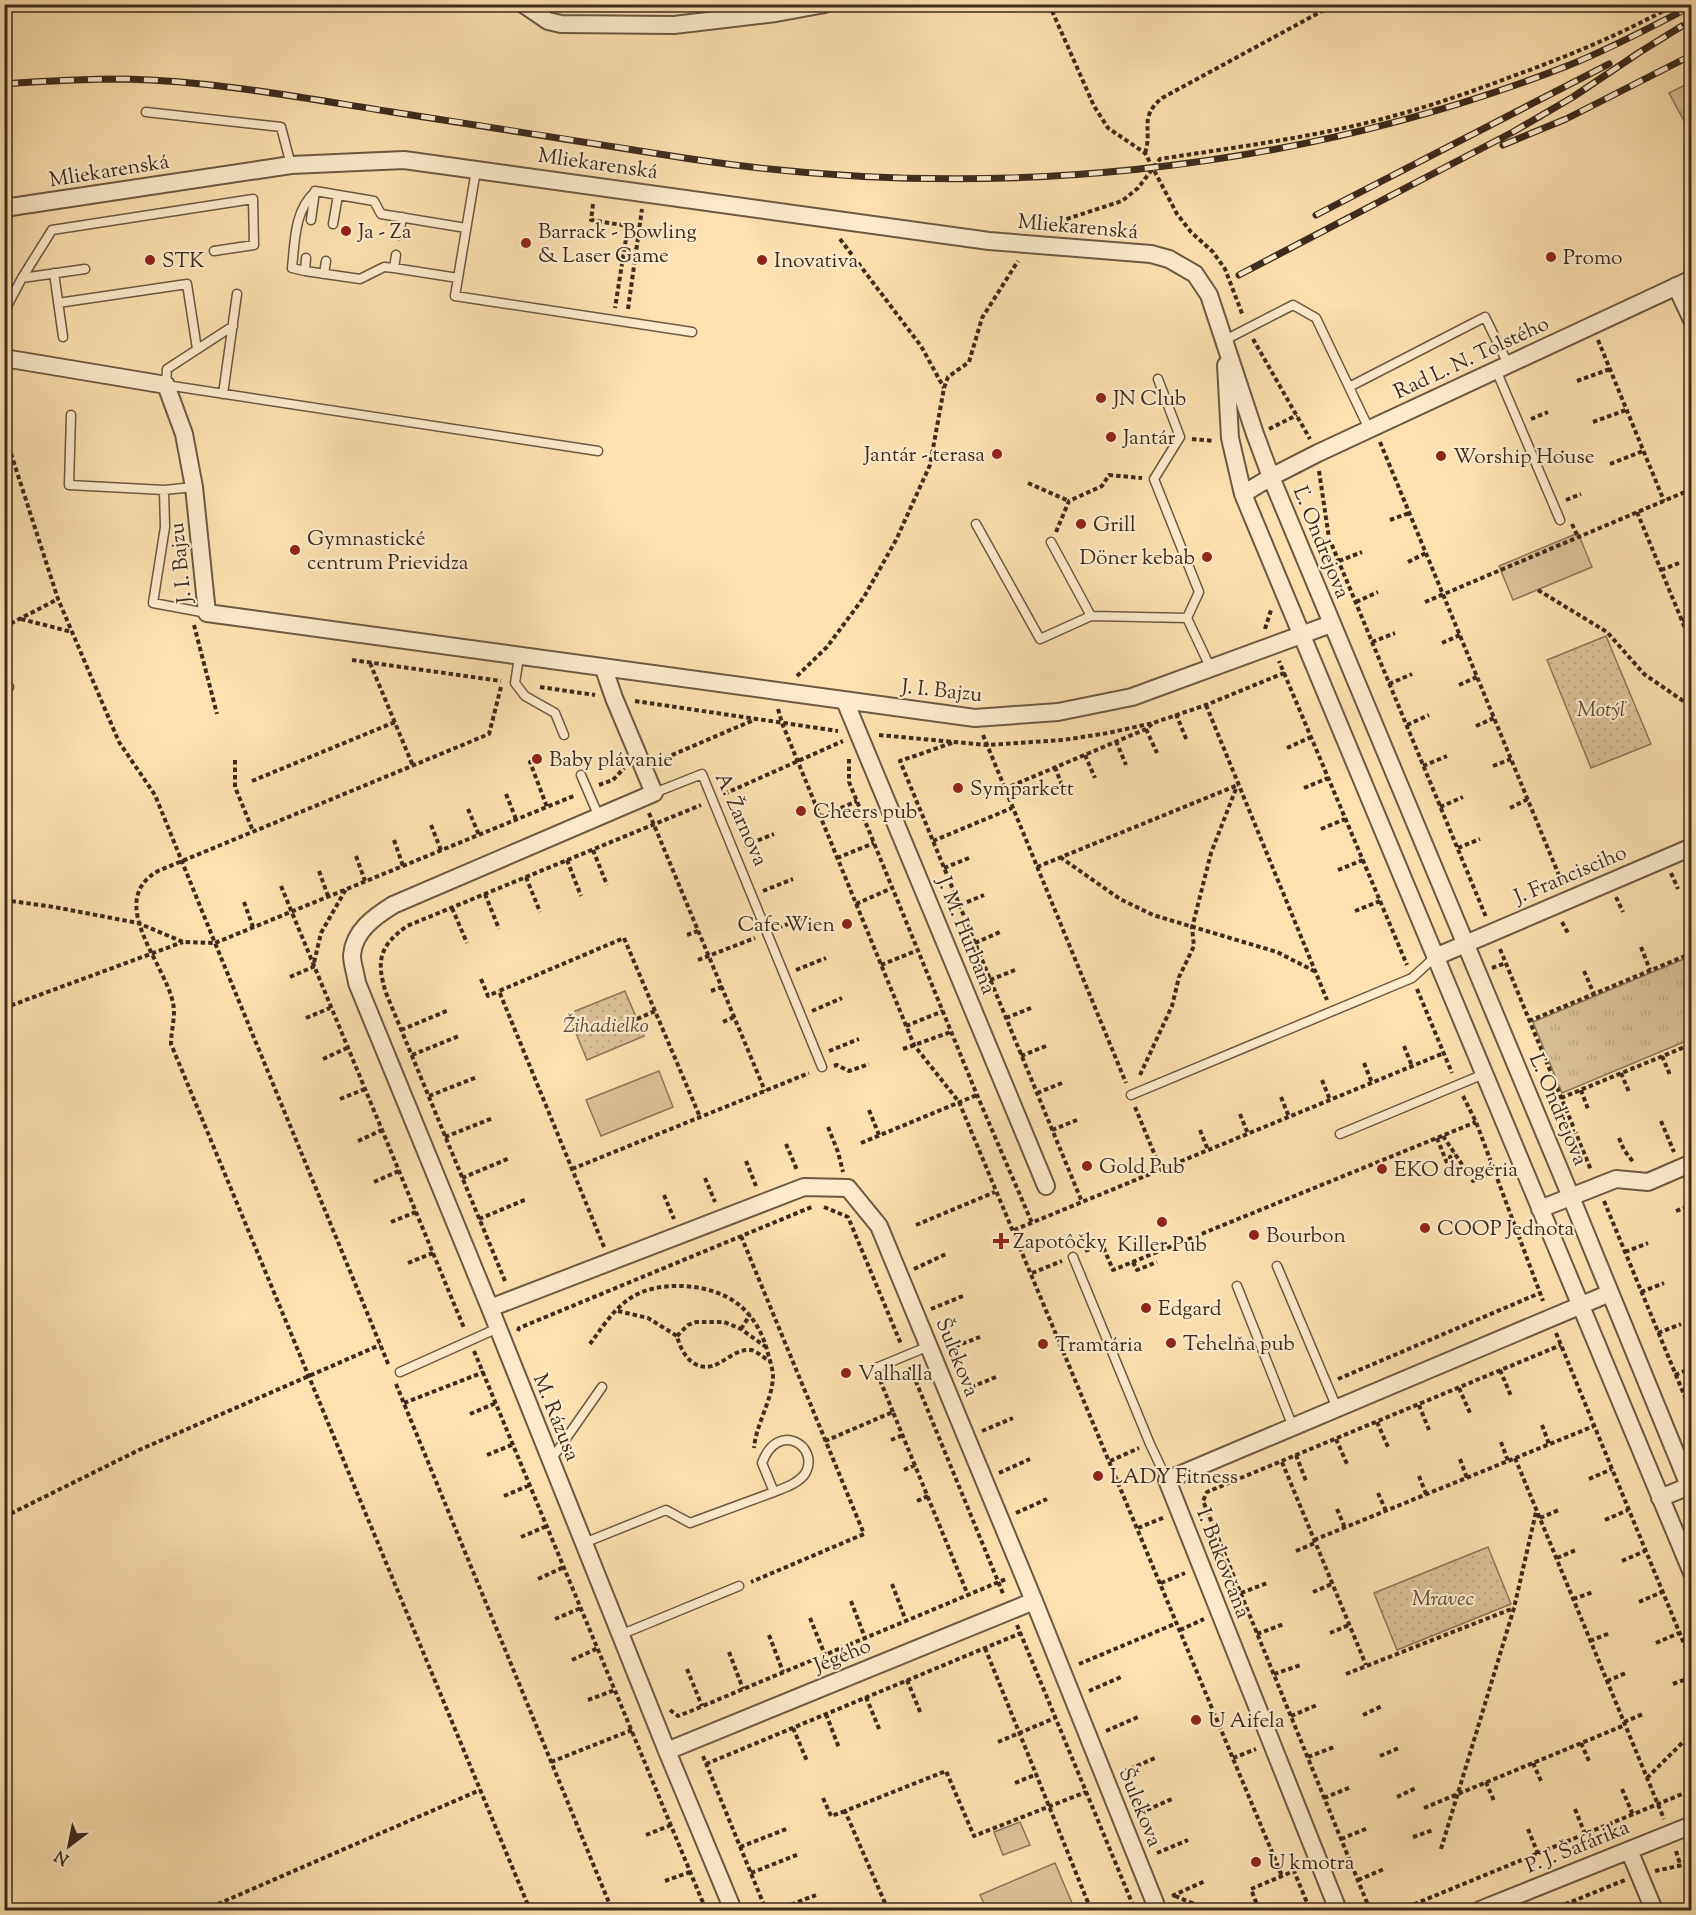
<svg xmlns="http://www.w3.org/2000/svg" width="1696" height="1915" viewBox="0 0 1696 1915" font-family="'Sorts Mill Goudy',serif">
  <style>
    .grass { fill: url(#grass-tufts); stroke: #8e765a; stroke-width: 1.5 }
    .park { fill: url(#park-dots); stroke: #8e765a; stroke-width: 1.5 }
    .garden { fill: #ddc198; stroke: #8e765a; stroke-width: 1.5 }
    .lines { fill: none; stroke-linecap: round; stroke-linejoin: round }
    .lane-casing { stroke: #6e5841; stroke-width: 11 }
    .street-casing { stroke: #6e5841; stroke-width: 20 }
    .path { stroke: #3e2a1c; stroke-width: 4; stroke-dasharray: 4.5 3; stroke-linecap: butt }
    .lane { stroke: #feebcc; stroke-width: 8 }
    .street { stroke: #feebcc; stroke-width: 16 }
    .rail-casing { stroke: #3e2a1c; stroke-width: 7 }
    .rail { stroke: #feebcc; stroke-width: 4.5; stroke-dasharray: 14; stroke-linecap: butt }
    .poi-dot { fill: #8f2418; stroke: #feebcc; stroke-width: 2 }
    .labels { text-anchor: middle; stroke-width: 4.5; stroke-linejoin: round; paint-order: stroke }
    .street-label { font-size: 21px; fill: #3e2a1c; stroke: #feebcc }
    .poi-label { font-size: 21px; fill: #3e2a1c; stroke: #feebcc; text-anchor: start }
    .park-label { font-size: 21px; font-style: italic; fill: #5e4835; stroke: #feebcc }
  </style>
  <defs>
    <pattern id="grass-tufts" width="24" height="20" patternUnits="userSpaceOnUse" patternTransform="scale(1.5)"><rect width="24" height="20" fill="#ddc198"/><path d="M3 7l-1-3M5 7V3M7 7l1-3M15 17l-1-3M17 17v-4M19 17l1-3" fill="none" stroke="#bfa682"/></pattern>
    <pattern id="park-dots" width="8" height="8" patternUnits="userSpaceOnUse" patternTransform="scale(1.5)"><rect width="8" height="8" fill="#ddc198"/><path d="M2 2h.1M6 6h.1" fill="none" stroke="#bfa682" stroke-width="1.8" stroke-linecap="round"/></pattern>
  </defs>
  <rect width="100%" height="100%" fill="#fee0b1"/>
  <filter id="stains"><feTurbulence type="fractalNoise" baseFrequency=".00333" numOctaves="4"/><feColorMatrix values="0 0 0 0 .2 0 0 0 0 .09 0 0 0 0 .02 0 0 0 .5 -.17"/></filter>
  <radialGradient id="worn" r=".72"><stop offset=".6" stop-color="#630" stop-opacity="0"/><stop offset="1" stop-color="#630" stop-opacity=".3"/></radialGradient>
  <path class="grass" d="M1691,82V134L1669,93Z
    M1691,956V1039L1562,1093L1533,1022Z"/>
  <path class="park" d="M1606,636L1651,744L1591,768L1547,660Z
    M625,991L644,1036L587,1060L568,1014Z
    M1488,1547L1511,1604L1397,1650L1374,1593Z"/>
  <path class="garden" d="M1578,533L1592,567L1513,600L1499,566Z
    M659,1071L673,1107L601,1136L586,1100Z
    M1020,1822L1030,1845L1003,1855L994,1832Z
    M1055,1863L1075,1910H987L980,1895Z"/>
  <g class="lines">
    <g class="lane-casing">
      <path id="lane" d="M146,112L281,127L291,165
        M476,170L455,296L692,332
        M311,220L315,191L374,201L381,214L466,228
        M333,224L338,195
        M399,235L402,217
        M306,258L305,271L360,279L384,267L394,268L458,278
        M394,268L396,255
        M305,271L292,268C295,241 294,211 315,192
        M54,273L63,337
        M324,274L326,261
        M22,278L85,269
        M58,303L187,284L197,349
        M4,312L22,278L52,230L253,199L254,245L214,251
        M233,326L167,369L166,385L598,451
        M1225,340L1293,305L1316,318L1349,387L1485,317L1508,364
        M1496,370L1560,520
        M1158,379L1180,437L1154,479L1199,592L1187,618L1211,669
        M1349,387L1369,429
        M223,394L237,294
        M71,415L69,485L164,490L194,487
        M164,490L165,527L153,603L207,613
        M976,524L1040,639L1091,616
        M1051,542L1091,616L1187,618
        M519,657L515,683L525,696L555,713L564,735
        M4,689L9,687
        M581,775L599,817
        M654,793L702,774L822,1067
        M1131,1095L1412,978L1435,957
        M1340,1134L1484,1074
        M1073,1257L1150,1444L1167,1480
        M1277,1266L1337,1408
        M1237,1286L1293,1427
        M876,1368L929,1346
        M400,1372L498,1328
        M551,1460L602,1387
        M584,1543L666,1510L690,1523L774,1492L762,1463C778,1420 819,1446 806,1472C800,1483 784,1488 774,1492
        M620,1635L739,1586"/>
    </g>
    <g class="street-casing">
      <path id="street" d="M523,4L548,21L561,24L674,25L776,13L825,4
        M4,208L291,165L404,160L989,241L1151,254L1169,259L1195,274L1209,295L1255,434L1271,477L1571,1197L1692,1493
        M1676,286L1692,320
        M4,358L166,385L184,434L194,487L207,613L975,718L1058,712L1132,697L1331,624
        M1226,365L1230,438L1243,494L1692,1573
        M1243,494L1271,477L1318,453L1692,279
        M604,669L614,698L654,793L393,905C374,917 354,931 352,955C352,964 356,975 357,983L490,1308L667,1751L733,1910
        M845,701L1046,1186
        M1435,957L1692,847
        M1540,1209L1616,1179L1648,1182L1692,1163
        M490,1308L804,1187L848,1188L879,1226L1034,1601L1155,1903
        M1660,1498L1692,1485
        M667,1751L1034,1601
        M1629,1850L1654,1910
        M1338,1910L1167,1480L1610,1293
        M1480,1910L1692,1825"/>
    </g>
    <path class="path" d="M1049,4L1094,106L1108,128L1145,153L1177,214L1191,232L1213,252L1225,269L1243,316
      M1145,153C1153,129 1138,118 1162,98L1335,4
      M593,204L591,220L628,226L615,308
      M1045,226L1122,201L1138,188L1160,159C1230,148 1301,139 1370,122C1419,110 1466,94 1513,76C1569,56 1624,33 1676,4
      M840,239L921,346L944,388
      M628,309L642,209
      M1253,339L1310,439
      M1598,340L1664,501
      M1577,381L1610,369
      M1531,419L1548,412
      M1593,422L1626,410
      M1269,429L1297,415
      M4,432L58,599L119,742L155,795L215,943L576,795
      M1192,439L1214,441
      M1380,442L1563,885
      M1548,459L1564,452
      M1610,464L1643,451
      M1319,471L1329,538L1486,917
      M1028,483L1069,501
      M1566,500L1581,494
      M1637,512L1692,645
      M1390,520L1409,513
      M1572,524L1578,537
      M1056,532L1069,501L1102,486L1109,475L1142,478
      M1339,561L1362,552
      M1408,562L1426,553
      M1661,570L1679,563
      M1538,590L1607,632L1644,674L1692,707
      M1356,602L1378,592
      M1425,602L1692,489
      M21,619L72,632
      M1682,621L1692,616
      M194,625L217,714
      M4,627L58,599
      M1265,629L1271,610
      M1372,642L1395,633
      M1442,643L1460,635
      M352,660L501,681
      M370,663L413,766
      M1284,673L1407,965
      M797,676L827,647L864,597L896,540L930,465L944,388L948,377L969,362L982,318L1018,261
      M1389,684L1412,674
      M1459,685L1477,677
      M501,687L489,734L158,871C105,901 165,963 173,1003C176,1016 171,1030 171,1044L530,1910
      M540,687L595,695
      M635,701L838,731
      M1206,705L1327,1000
      M778,709L782,723L914,1045L959,1102L1282,1876
      M1176,714L1187,741
      M1407,725L1429,715
      M1476,726L1494,718
      M1146,729L1157,753
      M879,735L987,745L1063,740L1108,733L1153,723L1206,705L1284,673L1279,661
      M983,735L1126,1083
      M1116,741L1126,765
      M952,743L900,761L1082,1202
      M1287,748L1311,737
      M1085,755L1095,778
      M849,759V782L977,1095L1032,1223
      M235,760V787L253,831
      M532,761L530,762L547,807
      M658,761L756,719
      M1423,766L1447,756
      M1493,766L1511,759
      M1055,767L1064,791
      M252,781L395,722
      M599,785L613,780L624,768
      M1304,788L1328,778
      M1004,789L1146,729L1152,724
      M506,794L516,819
      M724,794L843,741
      M1440,807L1463,797
      M1510,808L1528,799
      M468,809L479,835
      M649,813L765,1091
      M820,817L857,801
      M431,825L441,850
      M1321,829L1345,819
      M394,840L403,866
      M933,841L1012,808
      M744,846L774,834
      M1458,848L1480,839
      M593,850L607,885
      M356,856L365,881
      M1060,857L1120,899L1153,915L1277,952L1314,971
      M837,858L874,843
      M567,860L581,896
      M1037,867L1238,785
      M944,868L969,858
      M1338,870L1363,860
      M319,871L328,896
      M1671,873L1678,889
      M526,877L540,912
      M281,886L464,1328
      M763,891L793,879
      M485,894L499,929
      M1616,897L1623,912
      M4,900L54,907L138,923L183,942L215,943L389,1366
      M244,902L253,927
      M856,904L892,888
      M960,905L984,895
      M452,908L467,943
      M1355,911L1380,901
      M1562,922L1569,935
      M778,928L808,916
      M687,935L698,931
      M975,943L1000,932
      M1641,947L1650,970
      M1500,949L1591,1170
      M698,960L755,938
      M881,965L918,950
      M1492,968L1506,963
      M796,970L826,958
      M1584,971L1594,994
      M290,977L313,967L321,933L346,889
      M481,979L488,996L499,991
      M990,980L1015,970
      M1417,989L1452,1073
      M711,991L722,987
      M4,1008L183,942
      M812,1011L842,998
      M306,1018L330,1008
      M1006,1018L1031,1008
      M637,1019L655,1011
      M1529,1021L1692,953
      M723,1022L734,1017
      M906,1026L943,1011
      M401,1030L449,1010
      M1404,1046L1412,1066
      M903,1049L951,1032
      M829,1051L859,1039
      M412,1055L459,1036
      M1021,1056L1046,1046
      M1662,1056L1670,1075
      M323,1059L347,1048
      M1364,1063L1372,1083
      M834,1066L837,1065L849,1071L869,1064
      M1621,1073L1629,1092
      M1140,1075L1172,1006L1179,977L1194,946L1192,928L1211,853L1237,786
      M1322,1080L1330,1100
      M1581,1090L1588,1109
      M1037,1093L1062,1083
      M429,1096L477,1077
      M1463,1096L1476,1122L1543,1301
      M1281,1097L1289,1117
      M1561,1098L1692,1044
      M340,1099L365,1089
      M1135,1107L1161,1170
      M869,1110L879,1135
      M1240,1114L1248,1134
      M1661,1121L1674,1152
      M828,1127L838,1152L843,1172
      M1052,1130L1077,1120
      M1200,1130L1208,1150
      M1443,1136L1473,1181L1496,1172
      M445,1137L493,1118
      M1437,1138L1449,1168L1454,1166
      M1619,1138L1624,1150L1634,1163
      M358,1141L382,1130
      M861,1143L977,1095
      M786,1144L797,1170
      M746,1161L756,1186
      M1454,1166L1450,1157L1455,1154
      M572,1169L809,1073
      M462,1178L510,1158
      M705,1178L715,1202
      M374,1182L399,1171
      M664,1195L674,1219
      M1604,1201L1692,1414
      M824,1207L848,1217L901,1344
      M1676,1211L1692,1205
      M479,1219L527,1199
      M391,1222L416,1212
      M916,1225L995,1192
      M1014,1230L1444,1053
      M741,1236L864,1534L751,1582
      M604,1247L499,991L624,938L700,1117
      M1085,1251L1102,1244L1113,1270L1476,1122
      M1625,1252L1648,1243
      M1133,1262L1137,1270L1157,1262
      M408,1263L433,1253
      M914,1269L946,1254
      M1032,1273L1062,1261
      M505,1281L386,993C376,961 379,946 407,926L701,805
      M1641,1292L1664,1283
      M931,1309L963,1296
      M618,1311L648,1318L677,1336C682,1357 698,1376 721,1362C730,1357 739,1349 751,1350C757,1351 765,1359 771,1362
      M741,1329L750,1315
      M518,1331L519,1328L814,1206
      M1556,1333L1692,1663
      M1658,1333L1681,1324
      M677,1336L688,1325L696,1322H724L741,1329L766,1347
      M590,1344C601,1329 613,1310 629,1299C657,1279 712,1283 738,1304C753,1316 762,1332 767,1350C769,1358 773,1368 773,1377C772,1401 756,1424 754,1448
      M948,1349L980,1337
      M474,1351L706,1910
      M910,1367L1004,1596
      M1500,1370L1511,1396
      M1675,1375L1692,1368
      M1338,1379L1540,1293
      M880,1380L893,1412
      M396,1384L612,1910
      M1459,1388L1470,1413
      M964,1390L996,1377
      M404,1403L484,1372
      M1419,1405L1429,1430
      M470,1414L496,1403
      M1377,1422L1388,1447
      M1542,1425L1549,1444
      M982,1431L1013,1418
      M1336,1439L1347,1464
      M891,1440L903,1435
      M825,1441L893,1412L968,1595
      M1501,1442L1508,1461
      M487,1455L514,1444
      M1296,1455L1306,1481
      M1515,1458L1664,1819
      M1460,1459L1467,1478
      M1110,1461L1139,1448
      M1282,1462L1366,1665
      M904,1470L915,1465
      M999,1473L1030,1459
      M1419,1476L1426,1494
      M1589,1479L1612,1469
      M1378,1493L1386,1511
      M504,1496L530,1485
      M917,1501L928,1496
      M1337,1509L1345,1528
      M1016,1513L1047,1499
      M4,1517L139,1450L380,1345
      M1540,1518L1559,1510
      M1605,1520L1628,1510
      M1138,1528L1165,1517
      M521,1537L547,1526
      M1314,1540L1594,1426
      M1296,1551L1315,1543
      M1557,1558L1576,1550
      M1622,1561L1645,1551
      M538,1579L564,1567
      M1161,1583L1185,1573
      M892,1584L906,1621
      M1313,1592L1332,1584
      M1241,1593L1267,1583
      M1573,1599L1593,1592
      M851,1601L865,1638
      M1639,1602L1662,1592
      M810,1618L825,1655
      M555,1619L581,1608
      M1017,1625L1135,1910
      M1180,1630L1204,1619
      M1330,1633L1349,1625
      M1257,1634L1284,1624
      M769,1635L783,1672
      M1590,1641L1610,1633
      M1656,1643L1679,1633
      M985,1648L1091,1910
      M729,1652L743,1689
      M572,1660L598,1648
      M1079,1664L1177,1623
      M687,1669L702,1706
      M1274,1674L1301,1665
      M1346,1674L1514,1608
      M907,1680L921,1714
      M1607,1681L1626,1673
      M1673,1684L1692,1677
      M1089,1691L1121,1677
      M866,1697L880,1731
      M588,1700L615,1690
      M670,1710L678,1716L686,1713L1006,1579
      M826,1714L839,1748
      M1363,1715L1382,1706
      M1291,1716L1317,1705
      M1624,1722L1643,1714
      M793,1728L807,1761
      M1106,1731L1138,1717
      M998,1742L1055,1718
      M1581,1743L1589,1761
      M703,1756L766,1910
      M1380,1756L1399,1748
      M1308,1757L1334,1747
      M1233,1758L1256,1749
      M551,1762L632,1730
      M1533,1763L1541,1781
      M706,1764L1021,1633
      M1123,1772L1155,1758
      M1647,1778L1692,1733
      M1486,1782L1494,1801
      M1015,1783L1037,1774
      M1622,1789L1633,1815
      M1397,1797L1416,1788
      M823,1798L831,1816L845,1811
      M1324,1798L1351,1787
      M1424,1808L1625,1725
      M1575,1809L1585,1834
      M1140,1813L1172,1799
      M1528,1829L1538,1854
      M646,1835L671,1825
      M1413,1837L1433,1830
      M1341,1839L1368,1828
      M740,1847L789,1828
      M1441,1849L1514,1608L1536,1512
      M1676,1851L1680,1864
      M1157,1853L1188,1840
      M1655,1871L1692,1863
      M751,1873L799,1854
      M1358,1880L1384,1869
      M665,1881L690,1872
      M1172,1896L1205,1881
      M1175,1896L1204,1908L1212,1905
      M204,1910L480,1790
      M777,1910L816,1895
      M888,1910L845,1811L946,1771L974,1836L1086,1792
      M1259,1910L1251,1889L1294,1871L1310,1910
      M1370,1910L1203,1501L1207,1492L1561,1345
      M1400,1910L1692,1790
      M1551,1910L1625,1880"/>
    <use href="#lane" class="lane"/>
    <use href="#street" class="street"/>
    <g class="rail-casing">
      <path id="rail" d="M4,84C45,81 85,79 125,79C215,81 303,98 392,112C491,127 591,143 691,159C984,203 1290,174 1567,66C1610,49 1651,27 1692,6
        M1503,145L1566,119L1692,55
        M1316,215L1609,64
        M1239,275L1513,132L1573,97L1640,52L1682,26"/>
    </g>
    <use href="#rail" class="rail"/>
  </g>
  <g class="poi-dot">
    <circle cx="346" cy="231" r="6"/>
    <circle cx="526" cy="243" r="6"/>
    <circle cx="1551" cy="257" r="6"/>
    <circle cx="150" cy="260" r="6"/>
    <circle cx="762" cy="260" r="6"/>
    <circle cx="1101" cy="398" r="6"/>
    <circle cx="1111" cy="437" r="6"/>
    <circle cx="997" cy="454" r="6"/>
    <circle cx="1441" cy="456" r="6"/>
    <circle cx="1081" cy="524" r="6"/>
    <circle cx="295" cy="550" r="6"/>
    <circle cx="1207" cy="557" r="6"/>
    <circle cx="537" cy="759" r="6"/>
    <circle cx="958" cy="788" r="6"/>
    <circle cx="801" cy="811" r="6"/>
    <circle cx="847" cy="924" r="6"/>
    <circle cx="1087" cy="1166" r="6"/>
    <circle cx="1382" cy="1169" r="6"/>
    <circle cx="1162" cy="1222" r="6"/>
    <circle cx="1425" cy="1228" r="6"/>
    <circle cx="1254" cy="1235" r="6"/>
    <path d="M998 1232h6v6h6v6h-6v6h-6v-6h-6v-6h6z"/>
    <circle cx="1146" cy="1308" r="6"/>
    <circle cx="1171" cy="1343" r="6"/>
    <circle cx="1043" cy="1344" r="6"/>
    <circle cx="846" cy="1373" r="6"/>
    <circle cx="1098" cy="1476" r="6"/>
    <circle cx="1196" cy="1720" r="6"/>
    <circle cx="1256" cy="1862" r="6"/>
  </g>
  <g class="labels">
    <g class="street-label">
      <text transform="translate(598 163) rotate(8)" y="7">Mliekarenská</text>
      <text transform="translate(109 170) rotate(-9)" y="7">Mliekarenská</text>
      <text transform="translate(1078 226) rotate(5)" y="7">Mliekarenská</text>
      <text transform="translate(1471 357) rotate(-25)" y="7">Rad L. N. Tolstého</text>
      <text transform="translate(1322 542) rotate(68)" y="7">Ľ. Ondrejova</text>
      <text transform="translate(180 563) rotate(-96)" y="7">J. I. Bajzu</text>
      <text transform="translate(942 690) rotate(6)" y="7">J. I. Bajzu</text>
      <text transform="translate(742 819) rotate(66)" y="7">A. Žarnova</text>
      <text transform="translate(1570 874) rotate(-23)" y="7">J. Francisciho</text>
      <text transform="translate(967 935) rotate(68)" y="7">J. M. Hurbana</text>
      <text transform="translate(1559 1109) rotate(67)" y="7">Ľ. Ondrejova</text>
      <text transform="translate(958 1357) rotate(68)" y="7">Šulekova</text>
      <text transform="translate(557 1417) rotate(68)" y="7">M. Rázusa</text>
      <text transform="translate(1224 1563) rotate(69)" y="7">I. Bukovčana</text>
      <text transform="translate(842 1655) rotate(-22)" y="7">Jégého</text>
      <text transform="translate(1141 1807) rotate(68)" y="7">Šulekova</text>
      <text transform="translate(1577 1846) rotate(-22)" y="7">P. J. Šafárika</text>
    </g>
    <g class="poi-label">
      <text x="358" y="238">Ja - Za</text>
      <text x="538" y="238">Barrack - Bowling<tspan x="538" dy="24">&amp; Laser Game</tspan></text>
      <text x="1563" y="264">Promo</text>
      <text x="162" y="267">STK</text>
      <text x="774" y="267">Inovativa</text>
      <text x="1113" y="405">JN Club</text>
      <text x="1123" y="444">Jantár</text>
      <text x="985" y="461" text-anchor="end">Jantár - terasa</text>
      <text x="1453" y="463">Worship House</text>
      <text x="1093" y="531">Grill</text>
      <text x="307" y="545">Gymnastické<tspan x="307" dy="24">centrum Prievidza</tspan></text>
      <text x="1195" y="564" text-anchor="end">Döner kebab</text>
      <text x="549" y="766">Baby plávanie</text>
      <text x="970" y="795">Symparkett</text>
      <text x="813" y="818">Cheers pub</text>
      <text x="835" y="931" text-anchor="end">Cafe Wien</text>
      <text x="1099" y="1173">Gold Pub</text>
      <text x="1394" y="1176">EKO drogéria</text>
      <text x="1437" y="1235">COOP Jednota</text>
      <text x="1266" y="1242">Bourbon</text>
      <text x="1013" y="1248">Zapotôčky</text>
      <text x="1162" y="1251" text-anchor="middle">Killer Pub</text>
      <text x="1158" y="1315">Edgard</text>
      <text x="1183" y="1350">Tehelňa pub</text>
      <text x="1055" y="1351">Tramtária</text>
      <text x="858" y="1380">Valhalla</text>
      <text x="1110" y="1483">LADY Fitness</text>
      <text x="1208" y="1727">U Aifela</text>
      <text x="1268" y="1869">U kmotra</text>
    </g>
    <g class="park-label">
      <text x="1601" y="716">Motýľ</text>
      <text x="606" y="1032">Žihadielko</text>
      <text x="1443" y="1605">Mravec</text>
    </g>
  </g>
  <rect width="1696" height="1915" fill="none" stroke="#fee0b1" stroke-width="24"/>
  <rect x="6" y="6" width="1684" height="1903" fill="none" stroke="#3e2a1c" stroke-width="3"/>
  <rect x="12" y="12" width="1672" height="1891" fill="none" stroke="#3e2a1c" stroke-width="1.5"/>
  <g transform="translate(69 1846) rotate(212)" stroke="#feebcc" stroke-width="4.5" paint-order="stroke">
  <path d="M0-4.5L10 22L0 15L-10 22Z" fill="#3e2a1c"/>
  <text y="-9" font-size="16" font-weight="bold" text-anchor="middle" fill="#3e2a1c">N</text>
  </g>
  <rect width="100%" height="100%" filter="url(#stains)"/>
  <rect width="100%" height="100%" fill="url(#worn)"/>
</svg>
